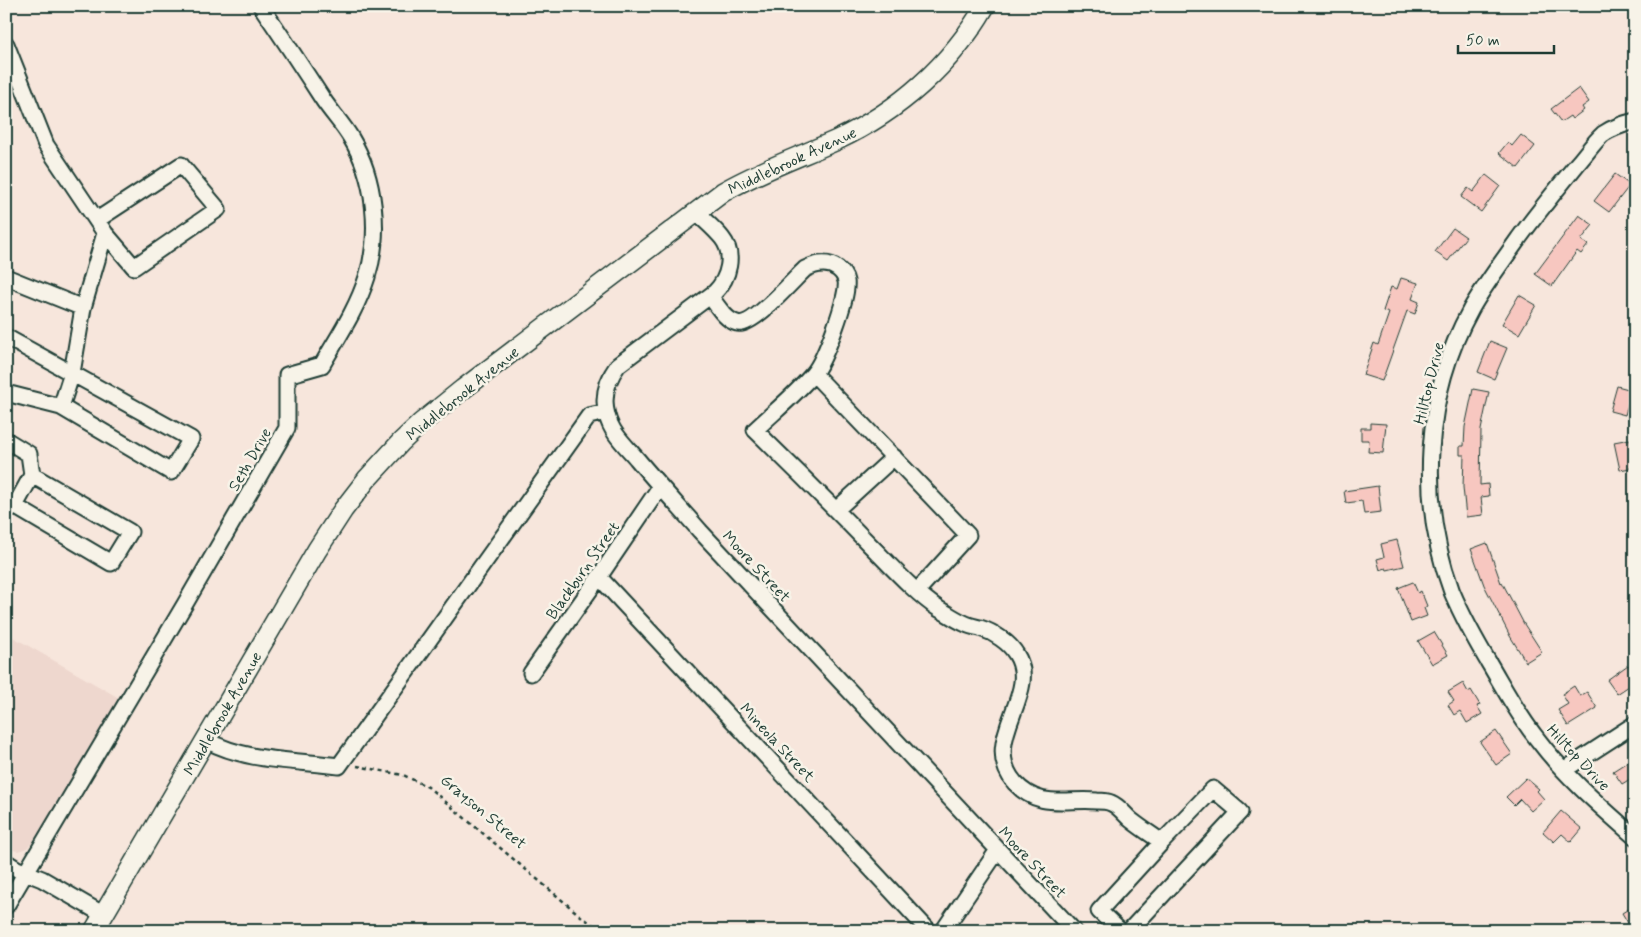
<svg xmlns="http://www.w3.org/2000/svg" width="1641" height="937" viewBox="0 0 1641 937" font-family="Mynerve,sans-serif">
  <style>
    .built { fill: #eed7ce }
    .building { fill: #f7c7c0; stroke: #1f3d34 }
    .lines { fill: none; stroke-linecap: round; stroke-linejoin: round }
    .minor-casing { stroke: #1f3d34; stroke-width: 19 }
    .major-casing { stroke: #1f3d34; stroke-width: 22 }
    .path { stroke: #1f3d34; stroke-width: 2.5; stroke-dasharray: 4 4; stroke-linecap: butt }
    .minor { stroke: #f7f3e8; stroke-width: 15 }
    .major { stroke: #f7f3e8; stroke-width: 19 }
    .labels { text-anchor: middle; stroke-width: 5; stroke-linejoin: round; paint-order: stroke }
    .street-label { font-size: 16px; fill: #1f3d34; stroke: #f7f3e8 }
  </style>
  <rect width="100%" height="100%" fill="#f7e6dc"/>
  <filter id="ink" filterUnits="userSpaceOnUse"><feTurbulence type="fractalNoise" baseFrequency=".02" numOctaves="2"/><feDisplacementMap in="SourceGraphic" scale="10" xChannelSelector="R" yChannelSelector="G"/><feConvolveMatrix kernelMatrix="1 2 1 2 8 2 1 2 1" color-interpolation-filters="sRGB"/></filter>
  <g filter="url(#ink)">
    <path class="built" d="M6,633L119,698L33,842L27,848L18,851L6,849Z"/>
    <path class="building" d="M1579,88L1589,102L1582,107L1584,110L1572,119L1570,116L1561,122L1551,109Z
      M1521,135L1535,146L1518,168L1499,153L1508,142L1512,146Z
      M1615,174L1630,185L1609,212L1594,201Z
      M1486,175L1500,186L1481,212L1461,197L1468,188L1473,192Z
      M1579,215L1593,225L1581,240L1588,245L1581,254L1577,251L1552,286L1535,274Z
      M1453,228L1466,237L1448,261L1435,252Z
      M1401,278L1418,283L1412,299L1419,302L1415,314L1407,311L1382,381L1363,375L1374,343L1378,345L1389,313L1383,311L1391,287L1397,289Z
      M1519,295L1536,305L1519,334L1502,324Z
      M1490,341L1507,348L1494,379L1478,372Z
      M1617,386L1632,390L1625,415L1610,411Z
      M1473,389L1489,392L1481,430L1480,485L1488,484L1489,496L1481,497L1483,515L1466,517L1463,487L1464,455H1460V446H1464L1465,427Z
      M1370,423L1386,424L1383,453L1368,452L1369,440H1361V428H1370Z
      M1630,439L1635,467L1620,470L1614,442Z
      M1378,486L1381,512L1364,514L1362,501L1346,503L1344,491Z
      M1397,540L1404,566L1387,570L1386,568L1380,570L1377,559L1384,557L1381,544Z
      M1487,543L1501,583L1502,582L1524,624L1542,652L1526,662L1510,636L1484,585L1471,549Z
      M1413,582L1418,593L1421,591L1427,606L1424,608L1427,616L1411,622L1398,588Z
      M1434,632L1448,655L1432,664L1418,641Z
      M1628,665L1635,674V682L1617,694L1607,680Z
      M1463,683L1468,692L1471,690L1480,705L1477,706L1482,714L1467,723L1460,711L1454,715L1448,705L1454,701L1448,692Z
      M1574,686L1580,696L1587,692L1597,708L1568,726L1558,710L1568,704L1562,694Z
      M1496,731L1512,754L1496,765L1480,742Z
      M1635,757V776L1622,784L1613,771Z
      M1526,778L1539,789L1537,791L1544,799L1531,811L1520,799L1514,805L1506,797Z
      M1561,811L1582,829L1571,842L1562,834L1554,842L1543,832Z
      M1635,905V931H1633L1622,913Z"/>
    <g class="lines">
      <g class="minor-casing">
        <path id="minor" d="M6,44L46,145L105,233L83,308L6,277
          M1635,121C1624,124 1613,127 1603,134C1594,142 1586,154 1578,163C1558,188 1538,212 1519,238C1503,261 1485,284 1471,309C1424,394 1418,501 1452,592C1463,618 1477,643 1492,668C1506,692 1520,718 1538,740C1566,777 1601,807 1635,837
          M697,213C705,221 715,229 722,238C735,254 729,278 715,292L618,365C607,380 602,397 607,415C611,433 626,446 637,459C657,483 679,507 700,531L1074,931
          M97,220L181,165L218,209L134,267L105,233
          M710,296C717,305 725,320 737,323C752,328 793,280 805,269C815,264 828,261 838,269C842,272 845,276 846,281C849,296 824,362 813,374C796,394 774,412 755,430C794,468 832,506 870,545C890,565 916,594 939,609C948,614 956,620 966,624C970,626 975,627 980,628C993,632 1009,642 1016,654C1042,694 978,740 1015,783C1040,810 1066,798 1097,801C1101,801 1107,801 1111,803C1119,806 1125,815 1131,820C1141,828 1152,835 1162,842L1213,789L1240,812L1129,931
          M6,337L191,439L171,472L61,407L6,393
          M814,374L968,535L918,590
          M61,407L72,373L83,308
          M6,440L29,454L32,475L130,532L111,563L6,501
          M15,506L32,475
          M836,510L894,457
          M599,577L929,931
          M531,673L599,577L660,487
          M206,740C246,762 295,760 339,766L589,416L606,412
          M1564,770L1635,724
          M6,862L17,869L42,879L104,915
          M6,906L185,604L287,428V375L322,365C338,337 357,309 367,277C381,233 375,178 351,138C343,124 331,112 322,98C302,67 282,37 261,6
          M943,931L998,850
          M1120,931L1099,911L1162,842"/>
      </g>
      <g class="major-casing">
        <path id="major" d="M94,931L317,550L343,510L367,479L401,442L421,423L463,389L723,192C759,171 799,157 837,140C899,111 951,65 985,6"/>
      </g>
      <path class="path" d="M357,766L403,775L428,787L582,917L602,931"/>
      <use href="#minor" class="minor"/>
      <use href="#major" class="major"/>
    </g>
  </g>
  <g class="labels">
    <g class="street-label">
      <text transform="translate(792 160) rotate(-25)" y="6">Middlebrook Avenue</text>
      <text transform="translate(1428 383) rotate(-76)" y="6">Hilltop Drive</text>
      <text transform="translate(462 393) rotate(-39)" y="6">Middlebrook Avenue</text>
      <text transform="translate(249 459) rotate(-60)" y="6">Seth Drive</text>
      <text transform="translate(757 566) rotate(47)" y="6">Moore Street</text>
      <text transform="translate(582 570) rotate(-55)" y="6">Blackburn Street</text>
      <text transform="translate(222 713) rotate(-60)" y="6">Middlebrook Avenue</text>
      <text transform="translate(778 742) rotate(47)" y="6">Mineola Street</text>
      <text transform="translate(1579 757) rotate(47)" y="6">Hilltop Drive</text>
      <text transform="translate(484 811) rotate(40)" y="6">Grayson Street</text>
      <text transform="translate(1033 862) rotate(47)" y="6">Moore Street</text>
    </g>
  </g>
  <rect width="1641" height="937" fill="none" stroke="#f7f3e8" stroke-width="25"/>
  <rect x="12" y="12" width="1616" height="912" fill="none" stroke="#1f3d34" stroke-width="2" filter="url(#ink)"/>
  <path d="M1458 45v8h96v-8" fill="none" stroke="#1f3d34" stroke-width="2.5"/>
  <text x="1466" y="45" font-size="15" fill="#1f3d34" stroke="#f7f3e8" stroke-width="4" paint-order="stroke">50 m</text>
</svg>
